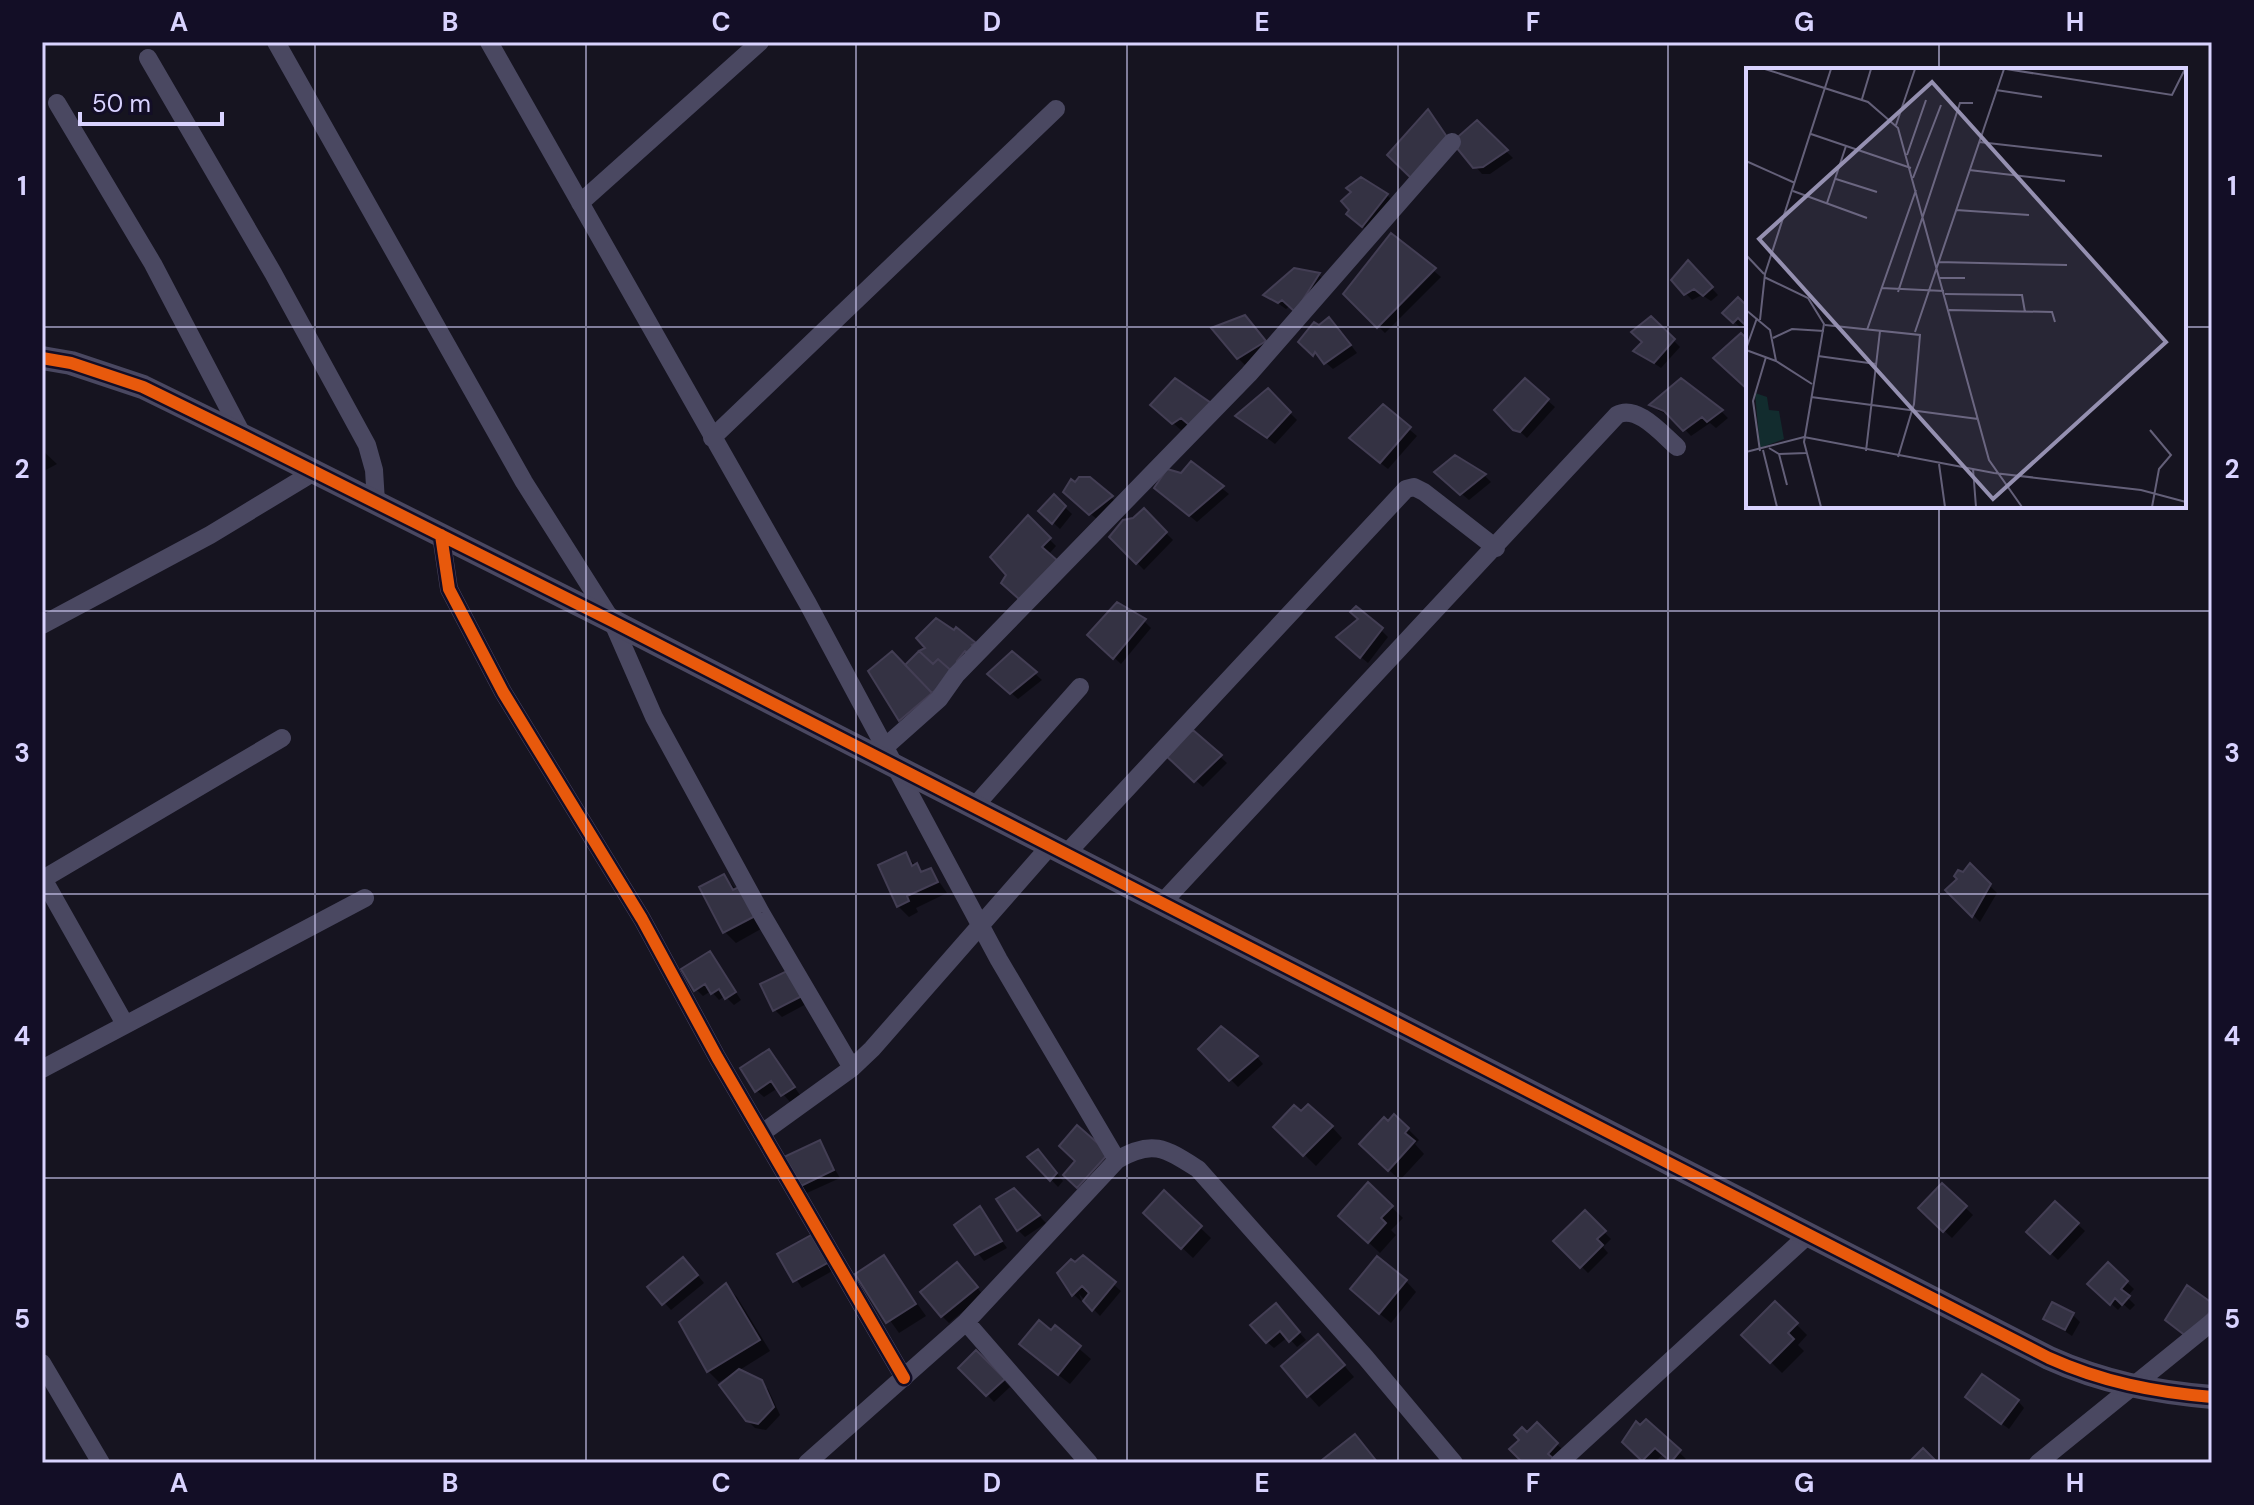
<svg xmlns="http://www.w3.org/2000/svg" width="2254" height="1505" viewBox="0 0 2254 1505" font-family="'DM Sans',sans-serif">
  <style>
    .shadow { fill: #0007 }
    .building { fill: #343243; stroke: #433e54; stroke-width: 2 }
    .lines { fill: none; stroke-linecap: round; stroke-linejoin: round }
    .minor { stroke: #4a4861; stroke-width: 18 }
    .tertiary { stroke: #4a4861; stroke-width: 24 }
    .cycleway-casing { stroke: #130e26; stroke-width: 17 }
    .cycleway { stroke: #e8590c; stroke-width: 12 }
    .grid { fill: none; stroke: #d9d3ff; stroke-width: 2; stroke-opacity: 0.55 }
    .inset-road { fill: none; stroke: #646079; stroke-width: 2 }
    .view { fill: #9590b1; fill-opacity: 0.15; stroke: #9590b1; stroke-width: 4 }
    .inset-edge { fill: none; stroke: #d9d3ff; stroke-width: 4 }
    .neatline { fill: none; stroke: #d9d3ff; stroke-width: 3 }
    .grid-label { font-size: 26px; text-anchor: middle; font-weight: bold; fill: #d9d3ff }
  </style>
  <rect width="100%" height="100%" fill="#161420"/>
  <path class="shadow" d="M1477,123L1513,158L1490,174H1482L1455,142L1452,144Z
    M1387,195L1394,202L1370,232L1356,220Z
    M1392,236L1441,277L1385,333L1345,294Z
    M1688,263L1718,295L1711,301L1702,295L1692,300L1673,280Z
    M1294,271L1319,275L1326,282L1303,317L1291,305L1286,309L1266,295Z
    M1748,309V325L1746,323L1741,328L1725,313Z
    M1651,318L1680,347L1661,368L1636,351L1644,343Z
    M1251,324L1271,349L1245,365L1238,358Z
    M1336,326L1357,353L1333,369L1301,341Z
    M1175,380L1190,424L1181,430L1160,412Z
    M1525,381L1555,407L1527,438L1497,410Z
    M1681,381L1722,412L1728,418L1716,428L1710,423L1691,436L1673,417L1659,411L1652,405Z
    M1267,390L1297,420L1275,444L1238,416Z
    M1383,407L1417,436L1388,469L1358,445Z
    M42,450L57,464L42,472Z
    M1191,464L1229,494L1197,522L1163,494Z
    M1484,475L1491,482L1469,500L1444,479Z
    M1054,497L1072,514L1060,529L1041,511Z
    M1111,497L1118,504L1098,520L1072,499Z
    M1144,511L1173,540L1144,570L1112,537Z
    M1028,518L1056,546L1048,555L1028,606Z
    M1144,621L1151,628L1121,664L1090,635Z
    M1381,630L1388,637L1368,663L1345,644Z
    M975,644L907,726L900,720L905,667L928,648Z
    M1012,653L1042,680L1018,699L990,674Z
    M1193,732L1227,763L1203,787L1166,753Z
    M905,855L924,873L931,870L947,893L916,908L918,912L909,917L898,906Z
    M1970,866L1997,893L1980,922L1948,890Z
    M724,876L768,925L736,943L725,932Z
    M710,954L741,1000L734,1005L725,996L719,1000L711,991L703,996L696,989Z
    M789,972L808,1003L782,1017L775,1010Z
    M1201,1049L1257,1057L1263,1064L1238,1087Z
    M769,1051L800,1095L790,1102L778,1088L764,1097L757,1091Z
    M1276,1127H1332L1342,1138L1316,1166Z
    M1077,1128L1114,1162L1085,1193L1065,1175L1078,1161Z
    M1408,1129L1419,1140L1415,1144L1424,1154L1400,1180L1372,1155Z
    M819,1142L840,1178L807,1193L800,1186Z
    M1030,1157L1045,1159L1063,1181L1058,1187Z
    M1368,1185L1403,1218L1391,1230L1396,1235L1380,1253L1351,1226Z
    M1942,1185L1973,1215L1952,1238L1920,1208Z
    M1014,1190L1046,1223L1025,1237L1018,1230Z
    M1164,1193L1211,1238L1193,1258L1145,1213Z
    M2056,1204L2085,1231L2058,1260L2029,1232Z
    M979,1209L1007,1248L984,1261L956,1225Z
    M1585,1213L1611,1239L1603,1247L1608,1253L1588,1273L1556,1241Z
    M812,1237L834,1270L802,1288L780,1255Z
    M884,1257L926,1316L899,1333L857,1274Z
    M1083,1258L1121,1291L1100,1316L1079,1294L1082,1302L1074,1295L1059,1273Z
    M2108,1264L2134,1289L2127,1297L2135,1305L2130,1310L2123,1304L2118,1310L2090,1284Z
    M690,1266L704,1283L671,1310L650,1287Z
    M964,1271L983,1295L949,1323L942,1316Z
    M1406,1281L1416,1292L1391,1323L1363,1300Z
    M726,1286L737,1297L770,1351L738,1371L768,1389L780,1415L766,1430L755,1428L747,1420L729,1376L719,1382L708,1371Z
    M1775,1303L1807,1335L1798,1345L1804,1351L1782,1373L1744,1335Z
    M1282,1313L1306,1340L1297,1347L1288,1337L1274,1348L1267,1342Z
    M2073,1315L2080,1322L2072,1336L2045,1318Z
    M1055,1328L1091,1359L1070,1384L1033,1355Z
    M1329,1348L1354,1377L1319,1407L1283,1367Z
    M976,1353L1010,1387L994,1402L961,1368Z
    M2018,1401L2024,1408L2009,1429L1975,1404Z
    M1646,1421L1686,1459L1682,1463H1674L1664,1453L1654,1463H1647L1625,1442Z
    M1537,1425L1564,1451L1555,1463H1526L1527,1435Z"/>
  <path class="building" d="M1428,109L1447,137L1411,178L1387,155Z
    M1477,120L1508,150L1483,167L1473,168L1452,142Z
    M1361,177L1388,194L1362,227L1346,214L1349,210L1341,201L1351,192L1346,188Z
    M1391,233L1436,268L1377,328L1343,294Z
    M1688,260L1713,287L1703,296L1694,289L1684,295L1671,280Z
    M1294,268L1320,273L1295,312L1282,300L1278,303L1263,295Z
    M1738,297L1748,307V319L1744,324L1738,318L1733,323L1722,313Z
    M1245,315L1266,341L1237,359L1211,328Z
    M1651,316L1675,339L1654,363L1633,351L1642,342L1631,332Z
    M1329,317L1351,345L1324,364L1315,352L1313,356L1298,342L1314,322L1319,325Z
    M1741,333L1748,340V390L1713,358Z
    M1175,378L1211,403L1189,425L1181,418L1172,424L1150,405Z
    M1525,378L1549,399L1520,432L1513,430L1494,410Z
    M1681,378L1723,410L1707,422L1702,417L1683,431L1664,411L1649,405Z
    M1268,388L1291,412L1267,438L1235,416Z
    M1383,404L1411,427L1380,463L1349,438Z
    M1455,455L1486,474L1460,495L1434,472Z
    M1191,461L1224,486L1189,516L1154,488L1167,469L1181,473Z
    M1079,477H1090L1113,496L1089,515L1063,492L1071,479L1075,482Z
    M1054,494L1066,506L1052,524L1038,511Z
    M1144,508L1167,532L1136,564L1109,537L1123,520L1133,518Z
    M1028,515L1051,538L1042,547L1058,561L1020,600L1001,583L1006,575L990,557Z
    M1117,602L1146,619L1113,659L1087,635Z
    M1356,606L1383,628L1360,658L1336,637L1358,619L1350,612Z
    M936,618L954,630L956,627L976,643L972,645L976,649L970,654L965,651L957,661L955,674L938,659L933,664L919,651L925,648L916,638Z
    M892,651L932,693L899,721L868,671Z
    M919,651L933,664L938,659L955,674L932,693L905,665Z
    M1012,651L1037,672L1010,694L987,674Z
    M1193,730L1222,755L1194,782L1163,753Z
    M906,852L912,866L917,863L921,872L931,868L938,882L907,896L909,901L897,907L878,865Z
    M1970,863L1991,884L1972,917L1945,890L1957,879L1954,876L1958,870L1963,872Z
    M724,874L733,890L743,885L759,914L723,933L699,887Z
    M710,951L736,992L725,999L719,989L711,994L705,984L694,991L681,969Z
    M789,970L802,996L773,1011L760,984Z
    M1221,1026L1258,1056L1229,1081L1198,1049Z
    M769,1049L795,1087L781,1096L771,1081L755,1092L740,1068Z
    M1308,1104L1333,1126L1303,1156L1273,1127L1294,1105L1301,1111Z
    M1394,1114L1409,1128L1405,1133L1415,1141L1388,1171L1359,1144L1384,1117L1388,1121Z
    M1077,1125L1109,1153L1077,1188L1063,1175L1075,1161L1059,1146Z
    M820,1140L834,1170L799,1187L784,1157Z
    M1038,1149L1057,1173L1050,1181L1027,1157Z
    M1368,1182L1393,1206L1381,1218L1386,1223L1368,1243L1338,1216Z
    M1942,1183L1967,1206L1943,1232L1918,1208Z
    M1014,1188L1040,1215L1017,1231L996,1199Z
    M1164,1190L1202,1226L1181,1249L1143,1213Z
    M2055,1201L2079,1223L2050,1254L2026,1232Z
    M980,1206L1002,1241L975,1255L954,1225Z
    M1585,1210L1606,1231L1597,1239L1603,1245L1580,1268L1553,1241Z
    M813,1234L829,1262L793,1282L777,1254Z
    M884,1255L916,1304L886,1323L855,1274Z
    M1083,1255L1116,1282L1092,1311L1083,1301L1089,1293L1082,1286L1072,1296L1057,1273L1071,1259L1075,1262Z
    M1377,1256L1407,1280L1379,1314L1350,1289Z
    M683,1257L698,1275L662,1305L647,1287Z
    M957,1262L978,1287L941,1317L920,1292Z
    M2108,1262L2128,1281L2121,1289L2130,1296L2122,1305L2115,1298L2110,1305L2087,1284Z
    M726,1283L760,1340L707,1372L679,1322Z
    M2187,1285L2212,1303V1310L2187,1337L2165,1320Z
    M1775,1301L1798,1323L1788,1333L1794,1339L1770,1363L1741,1335Z
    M2052,1302L2074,1313L2065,1330L2043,1319Z
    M1276,1303L1300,1332L1289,1342L1280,1331L1266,1343L1250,1325Z
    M1039,1320L1051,1330L1055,1325L1081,1346L1058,1375L1019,1344Z
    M1318,1334L1345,1365L1307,1397L1281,1366Z
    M976,1350L1005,1379L986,1396L958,1368Z
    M739,1369L762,1380L774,1407L758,1424L746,1421L719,1385Z
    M1982,1374L2019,1400L2001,1424L1965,1397Z
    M1646,1419L1681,1450L1671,1462L1655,1448L1642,1461L1622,1442L1636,1421L1640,1425Z
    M1537,1422L1558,1443L1548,1454L1554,1459L1550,1463H1523L1509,1449L1519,1440L1514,1435L1522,1427L1527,1432Z
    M1355,1434L1378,1463H1324L1322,1460Z
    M1923,1448L1938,1463H1908Z"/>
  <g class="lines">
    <path class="minor" d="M276,42L524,482L612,621L654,717L761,913L852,1068
      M489,42L808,604L999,960L1117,1160
      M148,58L273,273L367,445L374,470L376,502
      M57,103L153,264L243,436
      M580,203L760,42
      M712,438L1056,109
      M441,535L449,589L503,692L642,919L717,1057L904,1378
      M42,625L210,535L314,472
      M885,747L939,699L956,675L1249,374L1452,142
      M974,807L1080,687
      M1066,854L1406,489L1414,487L1424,492L1496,548
      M42,877L125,1024
      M43,879L282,738
      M1162,903L1617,415C1637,404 1662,434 1677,447
      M42,1069L365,898
      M762,1133L852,1068L872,1049L1050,846
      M966,1322L1089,1463
      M42,1363L101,1463
      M807,1463L966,1322L1117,1160C1152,1139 1165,1148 1198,1169L1366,1358L1454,1463
      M1559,1463L1809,1234
      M2038,1463L2212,1322"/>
    <path class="tertiary" d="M42,358L71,363L143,387L243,436L612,621L2049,1358C2102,1382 2154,1392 2212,1397"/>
    <g class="cycleway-casing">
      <path id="cycleway" d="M42,358L71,363L143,387L243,436L612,621L2049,1358C2102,1382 2154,1392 2212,1397
        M441,535L449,589L503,692L642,919L717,1057L904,1378"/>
    </g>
    <use href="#cycleway" class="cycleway"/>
  </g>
  <path class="grid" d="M315,42V1463M586,42V1463M856,42V1463M1127,42V1463M1398,42V1463M1668,42V1463M1939,42V70M42,327H1748M2184,327H2212M1939,506V1463M42,611H2212M42,894H2212M42,1178H2212"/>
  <g transform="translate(1746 68)">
    <rect width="440" height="440" fill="#161420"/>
    <path d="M9,325L21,329L23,342L33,343L38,371L14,380Z" fill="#122c2e"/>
    <path class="inset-road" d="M19,1L122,34L152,60L243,392L276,439M260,1L426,27L439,1M250,22L296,29M116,31L125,1M150,57L169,1M65,66L165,100M233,74L356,88M161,87L180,32M0,93L49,115M223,102L319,113M167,110L195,37M90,111L131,124M47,123L121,150M81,135L100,78M210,142L283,147M0,187L18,206M192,194L321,197M18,209L62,230L78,256L58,374L75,439M194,210H219M135,220L198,223M152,224L214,35H227M199,226L276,227L279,244M0,242L24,262L30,293L66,316M203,242L306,244L309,254M14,252L19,206L85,1M79,257L174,267L168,336L152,389M121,262L170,122M169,264L258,1M27,270L46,261L78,263M0,281L11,250M0,282L30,293M72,288L130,296M65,329L232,351M404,362L425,387L413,401L406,439M23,380L33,386L60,385M17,382L31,439M14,383L7,333L20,289M120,383L134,263M0,384L58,369L248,405L395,422L440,434M33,386L41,417M193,396L199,439M227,401L230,439"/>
    <path class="view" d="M186,14L420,274L247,431L13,171Z"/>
    <rect width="440" height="440" class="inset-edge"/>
  </g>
  <rect width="2254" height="1505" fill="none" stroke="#130e26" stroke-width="88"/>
  <path d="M80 112v12h142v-12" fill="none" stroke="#d9d3ff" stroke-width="4"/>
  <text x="92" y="112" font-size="24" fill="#d9d3ff" stroke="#130e26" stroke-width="6" paint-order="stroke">50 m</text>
  <rect x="44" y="44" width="2166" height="1417" class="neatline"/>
  <g class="grid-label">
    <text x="179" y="31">A</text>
    <text x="450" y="31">B</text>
    <text x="721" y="31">C</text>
    <text x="992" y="31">D</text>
    <text x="1262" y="31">E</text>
    <text x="1533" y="31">F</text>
    <text x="1804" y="31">G</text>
    <text x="2075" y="31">H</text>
    <text x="22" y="195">1</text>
    <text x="2232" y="195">1</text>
    <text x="22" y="478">2</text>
    <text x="2232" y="478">2</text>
    <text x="22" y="762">3</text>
    <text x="2232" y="762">3</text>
    <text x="22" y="1045">4</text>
    <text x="2232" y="1045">4</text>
    <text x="22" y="1328">5</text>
    <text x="2232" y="1328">5</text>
    <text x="179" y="1492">A</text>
    <text x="450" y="1492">B</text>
    <text x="721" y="1492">C</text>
    <text x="992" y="1492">D</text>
    <text x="1262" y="1492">E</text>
    <text x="1533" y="1492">F</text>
    <text x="1804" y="1492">G</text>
    <text x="2075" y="1492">H</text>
  </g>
</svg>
